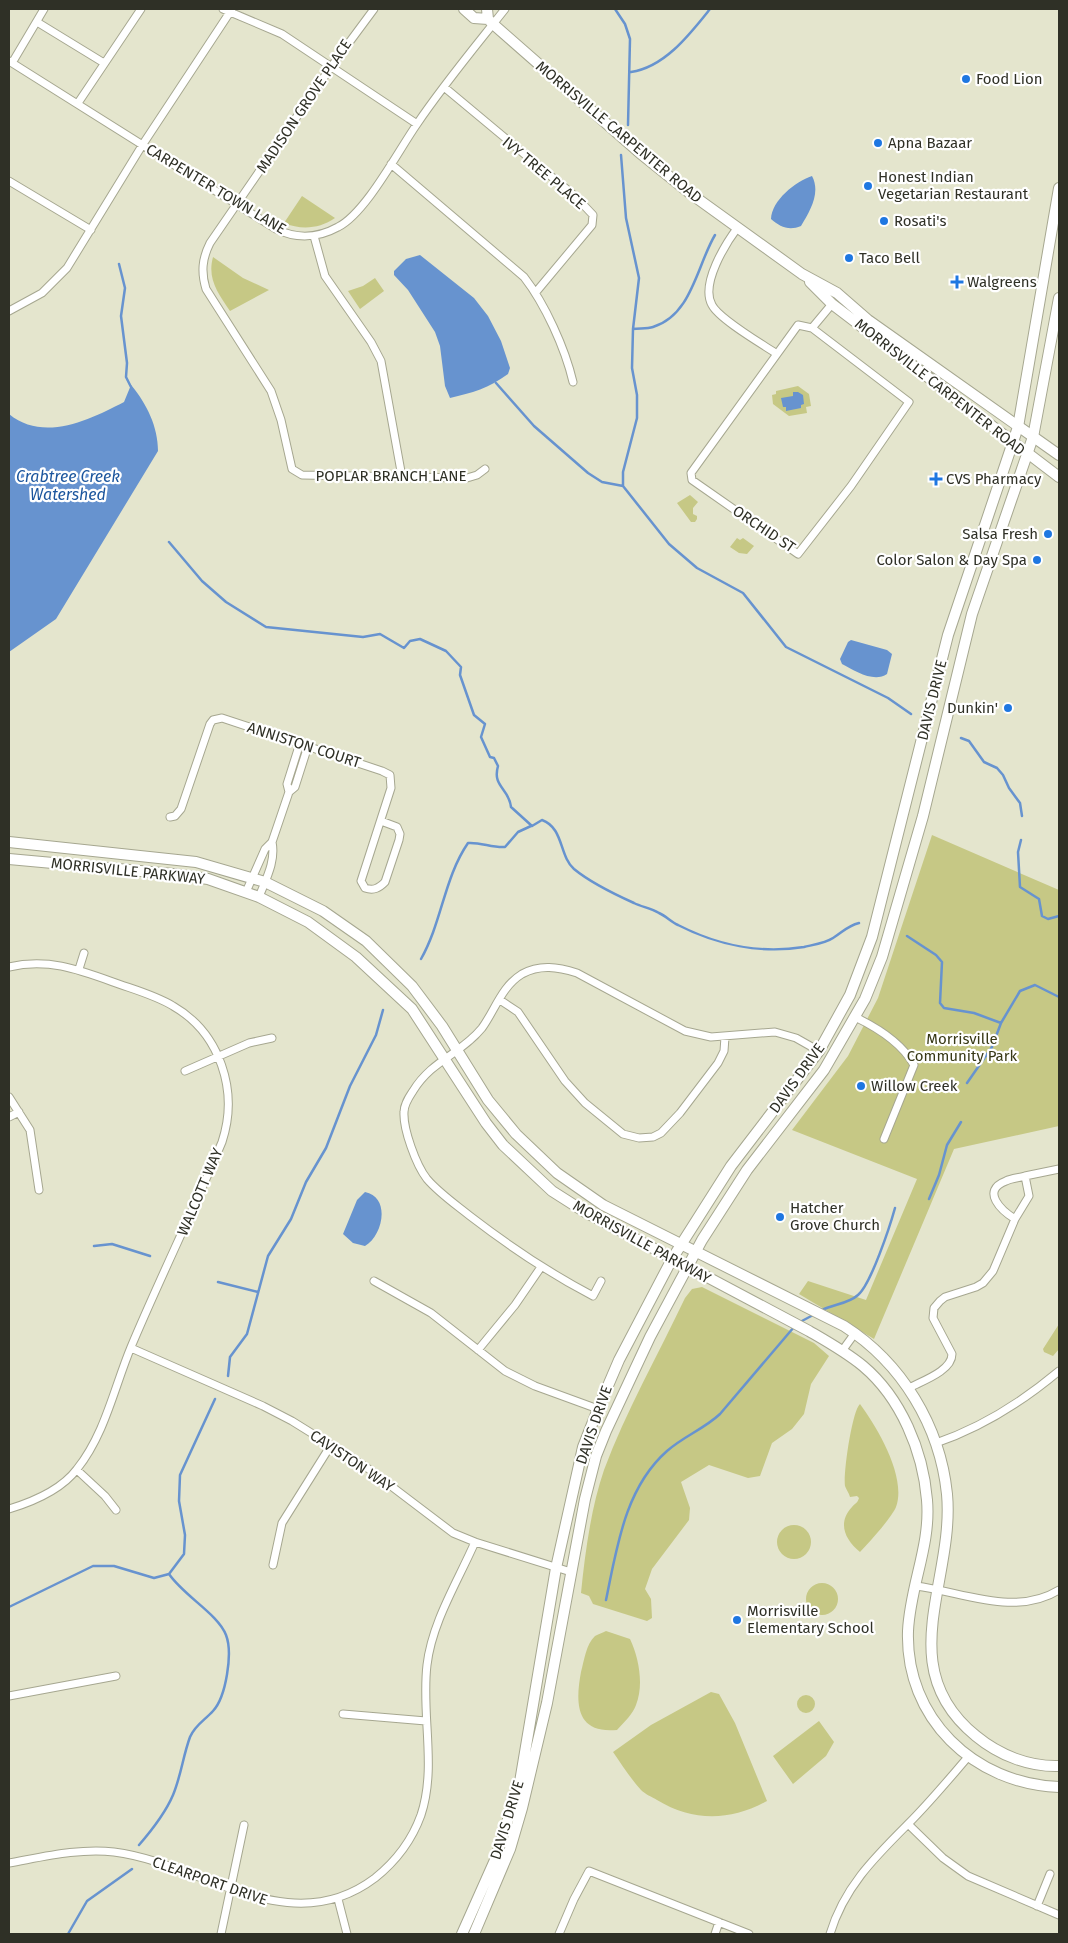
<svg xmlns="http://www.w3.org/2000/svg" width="1068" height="1943" viewBox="0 0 1068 1943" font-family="'Fira Sans',sans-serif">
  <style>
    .green { fill: #c6c885 }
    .water { fill: #6793cf }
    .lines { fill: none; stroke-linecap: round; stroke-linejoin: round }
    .stream { stroke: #6793cf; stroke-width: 2.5 }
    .minor-casing { stroke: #a6a790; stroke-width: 9 }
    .secondary-casing { stroke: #a6a790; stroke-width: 12 }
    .primary-casing { stroke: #a6a790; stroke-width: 12 }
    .minor { stroke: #fff; stroke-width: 7 }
    .secondary { stroke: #fff; stroke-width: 10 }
    .primary { stroke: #fff; stroke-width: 10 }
    .poi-dot { fill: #1e77e1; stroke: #fff; stroke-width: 2 }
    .labels { text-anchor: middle; stroke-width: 4.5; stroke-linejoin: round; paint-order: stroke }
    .poi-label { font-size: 15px; fill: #2f3026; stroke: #fff; text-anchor: start }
    .street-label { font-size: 15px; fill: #2f3026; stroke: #fff }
    .park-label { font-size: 15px; fill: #383916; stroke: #fff }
    .water-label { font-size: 16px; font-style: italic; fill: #1b559d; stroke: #fff }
  </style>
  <rect width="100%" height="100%" fill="#e4e5cd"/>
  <path class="green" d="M302,196L335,218C319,229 301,230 284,223Z
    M213,257L243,278L269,290L230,311C218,293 207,279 213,257Z
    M375,278L384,291L360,309L348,291L363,286Z
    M798,386L809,394L811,406L806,407L807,413L789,416L773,404L772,395L776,394V391Z
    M690,495L698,502L693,508V514L697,516V519L695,522H691L677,503Z
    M737,538L740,540L743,538L754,546L747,554L739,553L730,547Z
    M932,835L1059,890V1126L954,1149L874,1339L799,1294L808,1281L866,1300L917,1179L792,1130L848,1056L878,998Z
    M702,1287L814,1343L829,1356L811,1384L804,1414L792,1429L772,1443L760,1476L748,1478L709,1465L681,1482L690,1508L689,1520L652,1569L645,1589L651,1599L652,1618L647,1621L593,1604L589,1596L581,1593C585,1553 591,1508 604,1470C626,1411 658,1355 685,1298L692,1289Z
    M1059,1324V1349L1053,1356L1044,1352L1043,1349Z
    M860,1404C877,1427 907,1477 896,1507C892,1517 868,1544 860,1552C845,1540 837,1523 852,1507C855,1503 857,1504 859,1498L857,1496L850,1497C849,1493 846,1489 845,1486C843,1474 852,1411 860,1404Z
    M777 1542a17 17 0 1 1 34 0a17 17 0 1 1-34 0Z
    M806 1599a16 16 0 1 1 32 0a16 16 0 1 1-32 0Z
    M606,1631L630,1639C639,1658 644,1685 636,1705C633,1714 624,1722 617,1730C576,1734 575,1704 581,1672C584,1661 586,1644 595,1636C598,1634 603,1633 606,1631Z
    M711,1692L719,1694L735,1723L767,1801C731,1821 693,1822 657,1800C652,1797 645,1794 641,1790C631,1779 622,1765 613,1752L651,1725Z
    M797 1704a9 9 0 1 1 18 0a9 9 0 1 1-18 0Z
    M819,1721L834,1742L826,1756L793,1784L773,1756Z"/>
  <path class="water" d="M812,176C821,193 810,211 801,226C789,231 780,227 771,219C772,200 795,182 812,176Z
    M420,255L474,298L488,316L501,341L510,368L508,374C489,388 472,393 450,398L445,386L440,346L435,332L408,290L394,275V271L406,259Z
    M131,385C147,404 158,427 158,451L56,619L9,652V414C44,443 91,419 124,402Z
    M793,392H798L803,395L804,404L801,405V408L786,411V407H783L781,398L793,396Z
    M851,640L887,650L892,654L887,674C874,683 855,671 842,664L840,659L848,642Z
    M365,1192C391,1197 383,1236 365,1246L353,1243L343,1234L357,1200Z"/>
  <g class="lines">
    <path class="stream" d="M615,9L625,24L630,39L628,125
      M631,72C665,67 690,34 710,9
      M621,155L626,218L639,278L633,329L632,368L637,395V418L623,472V486L669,544L697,568L743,593L786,647L888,698L911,714
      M119,264L125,288L121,316L127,363L126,377L131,387
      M633,329C639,328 647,329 653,327C692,315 697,265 715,235
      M496,383L534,426L588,473L602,482L623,486
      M169,542L202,581L226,602L266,627L363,637L380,634L404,648L410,641L420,639L446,651L461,667L460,675L474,715L485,724L481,737L490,757L494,758L498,766C492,787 509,788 511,807L532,826L542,820C564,828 559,856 574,869C591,883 614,894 634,903C642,907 651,908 659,913C666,916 671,922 678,925C717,945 761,954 804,947C812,945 826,943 833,938C843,932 847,926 859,923
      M961,738L969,741L984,762L997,768L1003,775L1009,788L1020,803L1022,816
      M1021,840L1018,852L1020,887L1039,899L1042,916L1048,919L1059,916
      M907,936L936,955L942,962L940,1003L944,1008L974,1013L1001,1023L1020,991L1035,985L1059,997
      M421,959C442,922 444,878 468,843C481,842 492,848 505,847L518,832L531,826
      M967,1083L992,1047L1001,1023
      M929,1199L939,1175L947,1145L961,1122
      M94,1246L112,1244L150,1256
      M218,1282L258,1292
      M822,1310C834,1304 848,1304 858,1295C871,1284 890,1226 895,1208
      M800,1322L815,1314
      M228,1376L230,1357L247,1334L268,1256L291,1219L306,1182L326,1148L350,1086L376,1035L383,1010
      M606,1600C617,1547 625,1488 667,1451C684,1436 704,1429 720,1414L794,1327
      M9,1607L93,1566H114L154,1578L169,1574L184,1554L185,1535L179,1501L180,1475L215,1399
      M139,1845C152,1830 165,1814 173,1795C181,1776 183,1756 190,1737C195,1725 205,1720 213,1711C226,1697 233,1653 226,1635C218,1614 184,1596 169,1574
      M68,1934L87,1901L132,1869"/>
    <g class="minor-casing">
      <path id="minor" d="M223,9L282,34L417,124
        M374,9L331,67L210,243C202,259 201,272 206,289L271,391L281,420L292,469L302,475L467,478L477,475L485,469
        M37,22L104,63
        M9,61L276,229C296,239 318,238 338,227C366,213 398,151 417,124C444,84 475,47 505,9
        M12,63L44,9
        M444,87L576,197L593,215L592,225L536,292
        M78,103L141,9
        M391,164L524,277C545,304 565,348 573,382
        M9,181L91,230
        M738,227C726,243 700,284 712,305C719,319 762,344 777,354
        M314,236L325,276L371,342L381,361L402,477
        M9,311L42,293L67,268L143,144L232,9
        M812,328L798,325L691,473L692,480L798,554L851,486L909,402L812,328L832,304
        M289,792L287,784L300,743
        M170,817L175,816L181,809L210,724L213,720L222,718L382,771L390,775L391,788L361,881L365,888C374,891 379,888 385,882L399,840L400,834L397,827L381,821
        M246,892L265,849L272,842L289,792L295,787L308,746
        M259,897C266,879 276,861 272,842
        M9,967C47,958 77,969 113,982C132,989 155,995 173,1006C220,1033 239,1091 222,1142C193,1211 160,1278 131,1347C114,1388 105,1434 77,1469C62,1489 32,1502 9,1509
        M79,969L84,953
        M500,1000L518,1012L565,1081L585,1103L623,1134L639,1138L653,1137L661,1133L680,1113L718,1063L724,1051L725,1037
        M855,1017C878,1028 902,1043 914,1065L884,1139
        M185,1071L249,1043L272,1038
        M9,1097L30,1130L39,1190
        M9,1117L19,1112
        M1015,1219C1002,1211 980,1191 1006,1181C1012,1178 1019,1178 1025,1176
        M374,1281L431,1313L505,1371L535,1386L598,1409
        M601,1281L593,1296C549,1273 509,1246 470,1216C455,1204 439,1193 427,1179C416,1165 403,1129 404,1112C404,1104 409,1097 413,1091C432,1060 461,1054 482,1028C495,1010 502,986 522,974C540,964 558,967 577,973L685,1031L711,1037L775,1032L796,1038L819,1051
        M131,1348L263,1406L292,1421L366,1467L453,1533L475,1542L571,1572
        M478,1350L515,1305L541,1267
        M842,1351L855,1333
        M909,1388C922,1381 952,1371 952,1354L933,1318L934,1308L940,1301L945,1297L976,1287L983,1283L993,1271L1015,1219L1029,1196L1025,1176L1059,1169
        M936,1443C983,1427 1022,1402 1059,1371
        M77,1470L105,1496L116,1510
        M273,1565L282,1523L331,1445
        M916,1586C963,1592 1015,1617 1059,1590
        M9,1696L116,1676
        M343,1714L426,1721
        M908,1824L943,1858L968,1876L1059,1915
        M9,1863C43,1857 79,1848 114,1852C202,1863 289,1943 375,1878C395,1862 412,1840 421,1815C437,1767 421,1714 427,1665C432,1622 458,1581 475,1542
        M338,1899L347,1934
        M1037,1906L1050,1874
        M221,1934L244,1825
        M559,1934L574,1899L589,1871L749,1934
        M715,1934L719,1922
        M830,1934C844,1887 875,1857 909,1823C930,1802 949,1779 968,1757"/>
    </g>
    <g class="secondary-casing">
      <path id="secondary" d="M464,9L474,18L488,19
        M487,9L488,19L493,24L640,153L691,194L802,274L837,293L868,320L1059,455
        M810,282L832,304L1059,477
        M9,842L196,862L265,882L323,911L366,941L412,986L442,1026L488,1100L516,1134L557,1173L603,1205L844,1326C902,1363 940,1426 947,1494C955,1581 891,1667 976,1736C999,1755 1029,1767 1059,1766
        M9,859L173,874L208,879L259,897L308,922L356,957L412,1009L486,1123L503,1145L552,1191L585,1212L809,1331C828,1342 846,1352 863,1366C901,1398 923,1451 927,1500C931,1545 910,1586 908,1631C905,1718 974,1784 1059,1787"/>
    </g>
    <g class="primary-casing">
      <path id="primary" d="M462,1934L495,1860L520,1782L556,1568L583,1447L598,1409L619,1360L672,1259L731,1166L819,1051L850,995L872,937L948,635L1018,427L1059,188
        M474,1934L510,1849L522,1808L547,1703L585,1499L596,1456L606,1431L650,1337L702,1240L747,1170L824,1070L865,999L882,957L923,816L972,614L1033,437L1059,298"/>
    </g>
    <use href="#minor" class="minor"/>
    <use href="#secondary" class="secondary"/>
    <use href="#primary" class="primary"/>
  </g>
  <g class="poi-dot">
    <circle cx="966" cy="79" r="5"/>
    <circle cx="878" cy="143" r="5"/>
    <circle cx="868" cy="186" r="5"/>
    <circle cx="884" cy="221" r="5"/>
    <circle cx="849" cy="258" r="5"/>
    <path d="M954.5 274.5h5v5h5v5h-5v5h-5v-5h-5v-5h5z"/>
    <path d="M933.5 471.5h5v5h5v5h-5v5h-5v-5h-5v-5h5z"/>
    <circle cx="1048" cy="534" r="5"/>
    <circle cx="1037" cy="560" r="5"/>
    <circle cx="1008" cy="708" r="5"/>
    <circle cx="861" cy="1086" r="5"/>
    <circle cx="780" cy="1217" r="5"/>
    <circle cx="737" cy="1620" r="5"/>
  </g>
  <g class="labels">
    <g class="poi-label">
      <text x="976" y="84">Food Lion</text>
      <text x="888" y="148">Apna Bazaar</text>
      <text x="878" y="182">Honest Indian<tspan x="878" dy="17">Vegetarian Restaurant</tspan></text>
      <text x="894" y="226">Rosati's</text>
      <text x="859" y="263">Taco Bell</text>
      <text x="967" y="287">Walgreens</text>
      <text x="946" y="484">CVS Pharmacy</text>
      <text x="1038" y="539" text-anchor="end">Salsa Fresh</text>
      <text x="1027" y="565" text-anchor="end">Color Salon &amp; Day Spa</text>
      <text x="998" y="713" text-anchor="end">Dunkin'</text>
      <text x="871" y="1091">Willow Creek</text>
      <text x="790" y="1213">Hatcher<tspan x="790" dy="17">Grove Church</tspan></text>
      <text x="747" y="1616">Morrisville<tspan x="747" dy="17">Elementary School</tspan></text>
    </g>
    <g class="street-label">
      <text transform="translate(304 106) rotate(-56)" y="5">MADISON GROVE PLACE</text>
      <text transform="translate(619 132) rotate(40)" y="5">MORRISVILLE CARPENTER ROAD</text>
      <text transform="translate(544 173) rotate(40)" y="5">IVY TREE PLACE</text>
      <text transform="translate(216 189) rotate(31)" y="5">CARPENTER TOWN LANE</text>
      <text transform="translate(940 387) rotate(38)" y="5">MORRISVILLE CARPENTER ROAD</text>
      <text x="391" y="481">POPLAR BRANCH LANE</text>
      <text transform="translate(764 529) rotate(34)" y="5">ORCHID ST</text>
      <text transform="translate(932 700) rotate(-76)" y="5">DAVIS DRIVE</text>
      <text transform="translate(304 745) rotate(18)" y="5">ANNISTON COURT</text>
      <text transform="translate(128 871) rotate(6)" y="5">MORRISVILLE PARKWAY</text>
      <text transform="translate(797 1078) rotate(-54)" y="5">DAVIS DRIVE</text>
      <text transform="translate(200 1192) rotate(-67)" y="5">WALCOTT WAY</text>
      <text transform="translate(642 1242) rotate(29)" y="5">MORRISVILLE PARKWAY</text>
      <text transform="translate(594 1425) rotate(-71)" y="5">DAVIS DRIVE</text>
      <text transform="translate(352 1461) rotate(34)" y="5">CAVISTON WAY</text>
      <text transform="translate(507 1820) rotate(-73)" y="5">DAVIS DRIVE</text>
      <text transform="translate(210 1881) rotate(19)" y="5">CLEARPORT DRIVE</text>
    </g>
    <g class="park-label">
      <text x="962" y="1044">Morrisville<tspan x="962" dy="17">Community Park</tspan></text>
    </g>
    <g class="water-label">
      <text x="68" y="482">Crabtree Creek<tspan x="68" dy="18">Watershed</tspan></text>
    </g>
  </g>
  <rect width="1068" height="1943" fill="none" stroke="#2f3026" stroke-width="20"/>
</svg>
